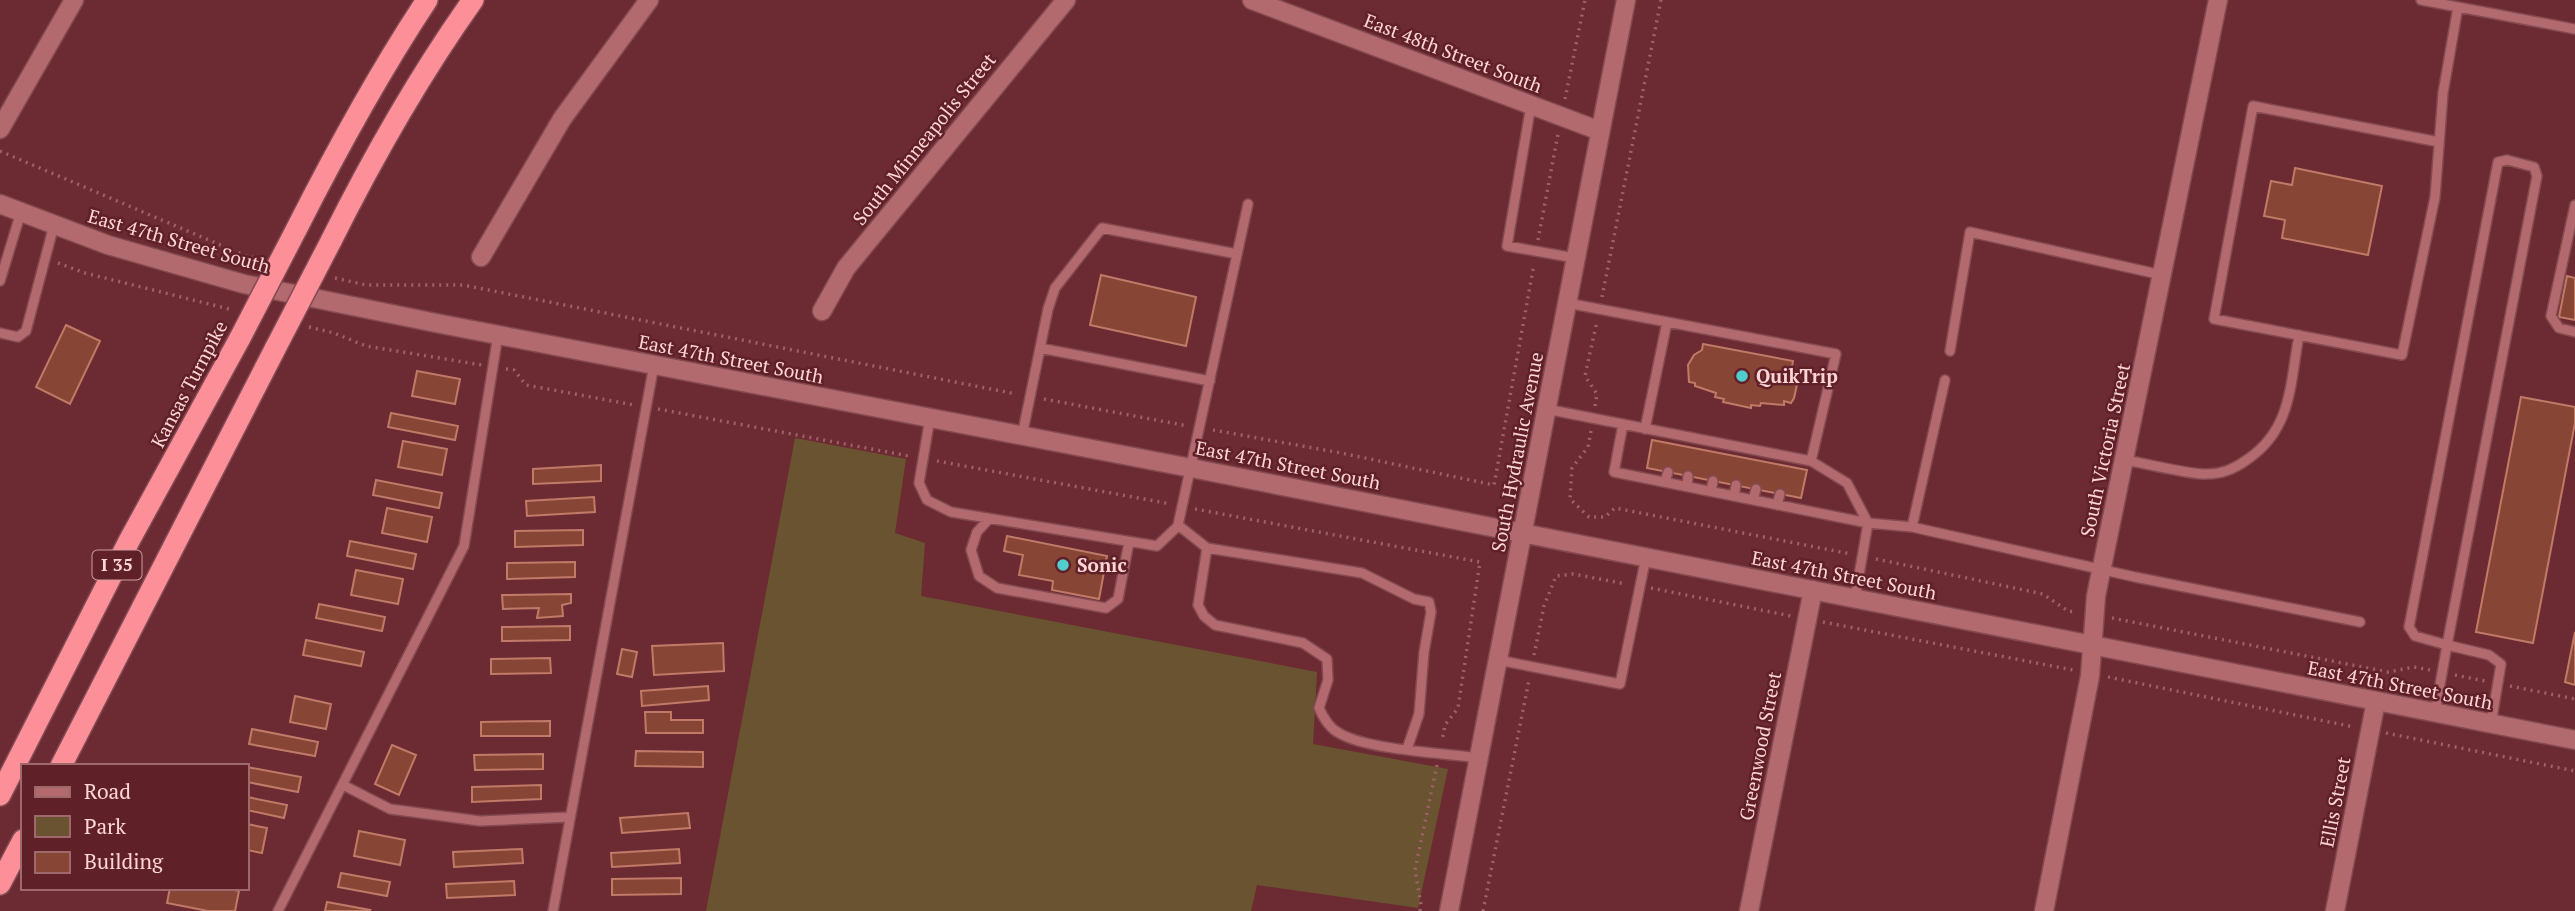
<svg xmlns="http://www.w3.org/2000/svg" width="2575" height="911" viewBox="0 0 2575 911" font-family="'PT Serif',serif">
  <style>
    .green { fill: #6a5331 }
    .building { fill: #874635; stroke: #c07a67; stroke-width: 2 }
    .lines { fill: none; stroke-linecap: round; stroke-linejoin: round }
    .service-casing { stroke: #834a52; stroke-width: 12 }
    .minor-casing { stroke: #834a52; stroke-width: 21 }
    .tertiary-casing { stroke: #834a52; stroke-width: 21 }
    .secondary-casing { stroke: #834a52; stroke-width: 21 }
    .motorway-casing { stroke: #834a52; stroke-width: 24 }
    .path { stroke: #9c6267; stroke-width: 3.5; stroke-dasharray: 2 5; stroke-linecap: butt }
    .service { stroke: #b36a6f; stroke-width: 9 }
    .minor { stroke: #b36a6f; stroke-width: 18 }
    .tertiary { stroke: #b36a6f; stroke-width: 18 }
    .secondary { stroke: #b36a6f; stroke-width: 18 }
    .motorway { stroke: #fc8f97; stroke-width: 21 }
    .motorway-bridge-casing { stroke: #834a52; stroke-width: 24; stroke-linecap: butt }
    .motorway-bridge { stroke: #fc8f97; stroke-width: 21 }
    .poi-dot { fill: #52cdce; stroke: #602028; stroke-width: 2.5 }
    .labels { text-anchor: middle; stroke-width: 5; stroke-linejoin: round; paint-order: stroke }
    .shield { fill: #602028; stroke: #cf9ea1; stroke-width: 2 }
    .shield-label { font-size: 18px; font-weight: bold; fill: #fed4d5 }
    .street-label { font-size: 19px; fill: #fed4d5; stroke: #602028 }
    .poi-label { font-size: 19px; font-weight: bold; fill: #fed4d5; stroke: #602028; text-anchor: start }
  </style>
  <rect width="100%" height="100%" fill="#6c2b32"/>
  <path class="green" d="M795,438L906,459L895,533L925,543L921,596L1317,672L1313,744L1448,769L1418,908L1257,885L1251,911H706Z"/>
  <path class="building" d="M2295,168L2382,186L2368,255L2282,238L2285,220L2264,216L2271,181L2292,185Z
    M1101,275L1196,297L1186,346L1090,325Z
    M2567,276L2575,278V320L2559,317Z
    M66,325L100,341L70,404L36,387Z
    M1703,344L1793,361L1792,367L1798,380L1794,398L1791,403L1784,401V405L1761,403L1760,406L1751,405V408L1723,402L1724,399L1715,397L1716,393L1695,386V383L1689,382L1688,365L1694,355L1702,350Z
    M417,371L460,379L455,404L412,396Z
    M2521,397L2575,407V423L2533,643L2476,632Z
    M391,413L458,426L455,440L388,427Z
    M1652,440L1807,470L1801,498L1647,468Z
    M403,441L447,449L442,475L398,467Z
    M601,465V481L533,484V469Z
    M376,480L442,493L439,508L373,495Z
    M594,497L595,512L527,516L526,501Z
    M387,508L432,517L427,542L382,533Z
    M583,530V545L515,547V531Z
    M1007,536L1107,556L1099,599L1052,590L1053,581L1019,575L1023,555L1004,551Z
    M350,541L416,554L413,569L347,556Z
    M575,562V577L507,579V563Z
    M356,570L403,579L398,604L351,595Z
    M571,594V603L562,605L563,616L537,618L539,608L503,609L502,595Z
    M319,604L385,617L382,631L316,618Z
    M570,626V640L502,641V627Z
    M2575,632V685L2565,682Z
    M306,640L364,652L361,666L303,655Z
    M723,643L724,671L654,675L652,646Z
    M622,649L637,652L632,677L617,674Z
    M550,658L551,673L491,674V659Z
    M708,686L709,700L642,706L641,691Z
    M295,696L331,704L326,729L290,722Z
    M645,712H671V720H703V733H646Z
    M550,721V736H481V722Z
    M252,729L318,742L315,756L249,744Z
    M392,745L416,755L399,795L375,784Z
    M636,751L703,752V767L635,766Z
    M543,754V769L475,770L474,755Z
    M247,767L301,777L298,792L247,782Z
    M541,785V799L472,802V787Z
    M247,797L287,805L284,818L247,810Z
    M688,813L690,828L622,833L620,818Z
    M247,824L267,828L262,853L247,850Z
    M359,831L405,840L400,865L354,856Z
    M522,849L523,863L454,867L453,852Z
    M679,849L680,863L612,867L611,853Z
    M341,873L390,882L387,896L338,887Z
    M681,878V894L612,895V879Z
    M514,881L515,895L447,898L446,884Z
    M170,888H225L239,891L235,911H208L167,903Z
    M327,902L370,910L369,911H325Z"/>
  <g class="lines">
    <g class="service-casing">
      <path id="service" d="M2421,0L2575,29
        M1531,105L1507,246L1575,258
        M2439,142L2253,106L2214,319L2402,355L2435,197L2443,93L2458,7
        M2507,160L2534,167L2537,176L2447,645L2415,636L2409,627L2498,162Z
        M1248,204L1178,525L1207,548L1198,605L1204,616L1215,625L1303,643L1327,659L1328,680L1319,708C1323,717 1329,728 1339,733C1367,750 1444,753 1479,758
        M2575,205L2551,316L2559,328L2575,332
        M0,281L21,212
        M0,333L18,337L26,331L54,225
        M1040,348L1210,381
        M1950,351L1970,232L2162,275
        M1546,409L1811,461L1836,354L1567,303
        M930,418L919,483L927,500L951,512L1157,546L1179,525
        M1623,424L1614,472L1868,523L1912,527L2135,577L2360,622
        M1645,429L1667,322
        M1022,436L1048,309L1055,288L1102,228L1237,254
        M2124,460C2150,464 2177,472 2203,474C2221,475 2234,469 2248,459C2292,429 2290,384 2299,335
        M1811,461L1847,483L1868,523L1855,598
        M1665,482L1668,472
        M1687,486L1688,476
        M1711,491L1713,481
        M1734,496L1736,485
        M1753,500L1756,489
        M1777,505L1780,494
        M989,519L977,532L971,550L979,576L997,588L1106,608L1118,599L1129,542
        M1912,527L1945,380
        M1207,548L1362,573L1414,599L1429,602L1431,612L1424,652L1419,714L1407,749
        M1498,660L1620,684L1646,557
        M2435,713L2447,645L2489,655L2501,664L2491,724
        M343,785L390,809L480,821L570,817
        M278,911L464,546L498,335
        M553,911L654,365"/>
    </g>
    <g class="minor-casing">
      <path id="minor" d="M1252,0L1600,131
        M0,129L74,0
        M481,257L562,119L649,0
        M822,311L846,268L1066,0
        M1749,911L1813,590
        M2044,911L2090,676L2096,596L2218,0
        M2335,911L2376,701"/>
    </g>
    <g class="tertiary-casing">
      <path id="tertiary" d="M1449,911L1626,0"/>
    </g>
    <g class="secondary-casing">
      <path id="secondary" d="M0,204L108,245L244,284L441,324L1191,468L2575,740"/>
    </g>
    <g class="motorway-casing">
      <path id="motorway" d="M296,230C336,151 378,74 427,0
        M331,241C373,157 419,76 473,0
        M61,766L276,347
        M0,795L129,541L240,338
        M0,884L23,840"/>
    </g>
    <path class="path" d="M1565,99L1585,0
      M0,151L246,256L260,259
      M1538,240L1558,134
      M58,263L85,273L233,310
      M335,278L366,285H463L1016,394
      M1602,297L1661,0
      M309,327L334,333L366,346L482,365
      M506,369L514,370L526,385L634,405
      M1044,399L1188,426
      M1595,406L1597,394L1585,376L1597,321
      M658,409L909,456
      M1213,430L1341,453L1494,485L1534,264
      M1591,431L1588,447L1572,468L1570,499L1589,517H1605L1615,508L1851,554
      M937,461L1171,504
      M1195,509L1480,562L1458,708L1445,725L1442,741
      M1876,559L2043,594L2068,611L2076,612
      M1651,588L1791,616
      M2112,618L2388,672L2414,667L2430,670
      M1823,622L2073,670
      M1534,655L1544,606L1556,576L1573,574L1626,584
      M2455,675L2485,681
      M2108,677L2354,727
      M2510,686L2575,699
      M2386,733L2575,771
      M1420,911L1421,905L1415,870L1437,765
      M1483,911L1529,680"/>
    <use href="#service" class="service"/>
    <use href="#minor" class="minor"/>
    <use href="#tertiary" class="tertiary"/>
    <use href="#secondary" class="secondary"/>
    <use href="#motorway" class="motorway"/>
    <g class="motorway-bridge-casing">
      <path id="motorway-bridge" d="M240,338L296,230
        M276,347L331,241"/>
    </g>
    <use href="#motorway-bridge" class="motorway-bridge"/>
  </g>
  <g class="poi-dot">
    <circle cx="1742" cy="376" r="7"/>
    <circle cx="1063" cy="565" r="7"/>
  </g>
  <g class="labels">
    <rect class="shield" x="92.5" y="550.5" width="49" height="29" rx="5"/>
    <g class="shield-label">
      <text x="117" y="571">I 35</text>
    </g>
    <g class="street-label">
      <text transform="translate(1453 53) rotate(21)" y="7">East 48th Street South</text>
      <text transform="translate(924 139) rotate(-51)" y="7">South Minneapolis Street</text>
      <text transform="translate(179 241) rotate(16)" y="7">East 47th Street South</text>
      <text transform="translate(731 359) rotate(11)" y="7">East 47th Street South</text>
      <text transform="translate(189 384) rotate(-62)" y="7">Kansas Turnpike</text>
      <text transform="translate(2105 450) rotate(-78)" y="7">South Victoria Street</text>
      <text transform="translate(1517 452) rotate(-79)" y="7">South Hydraulic Avenue</text>
      <text transform="translate(1288 465) rotate(11)" y="7">East 47th Street South</text>
      <text transform="translate(1844 575) rotate(11)" y="7">East 47th Street South</text>
      <text transform="translate(2400 685) rotate(11)" y="7">East 47th Street South</text>
      <text transform="translate(1760 746) rotate(-79)" y="7">Greenwood Street</text>
      <text transform="translate(2335 802) rotate(-79)" y="7">Ellis Street</text>
    </g>
    <g class="poi-label">
      <text x="1756" y="383">QuikTrip</text>
      <text x="1077" y="572">Sonic</text>
    </g>
  </g>
  <rect x="21" y="764" width="228" height="126" fill="#602028" stroke="#9f686d" stroke-width="2"/>
  <rect x="35" y="787" width="35" height="10" fill="#b36a6f" stroke="#9f686d" stroke-width="2"/>
  <text x="84" y="799" font-size="21" fill="#fed4d5">Road</text>
  <rect x="35" y="816" width="35" height="21" fill="#6a5331" stroke="#9f686d" stroke-width="2"/>
  <text x="84" y="834" font-size="21" fill="#fed4d5">Park</text>
  <rect x="35" y="852" width="35" height="21" fill="#874635" stroke="#9f686d" stroke-width="2"/>
  <text x="84" y="869" font-size="21" fill="#fed4d5">Building</text>
</svg>
